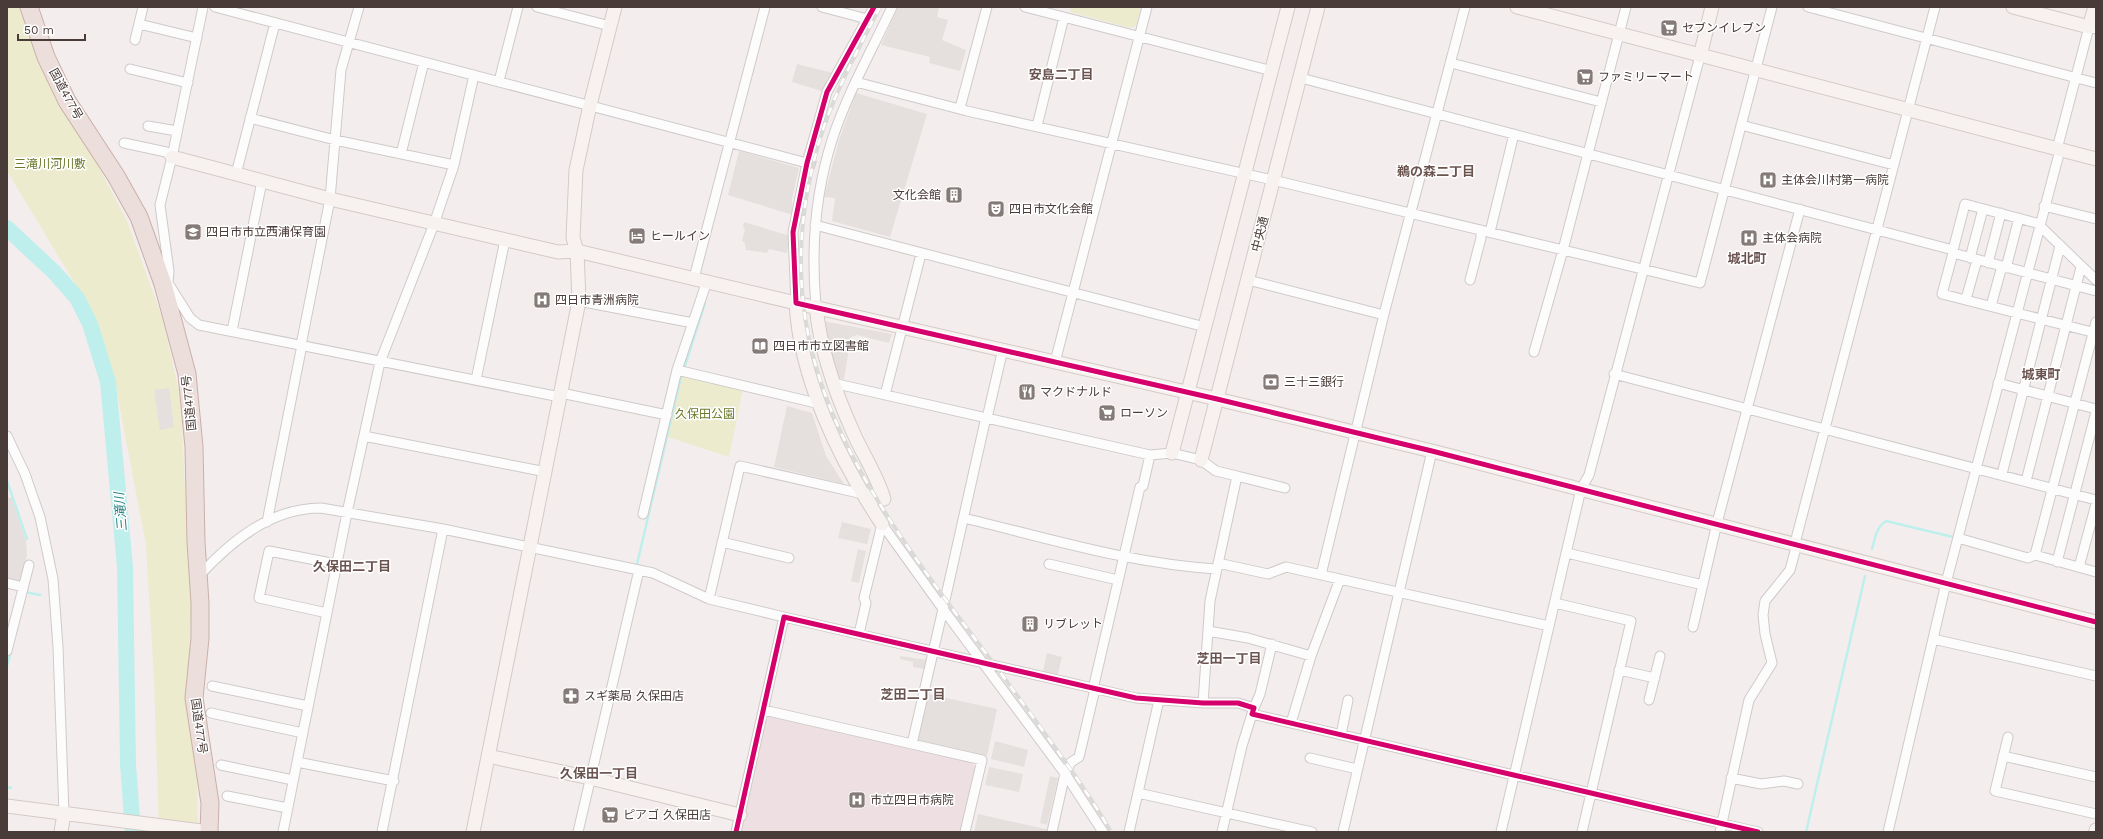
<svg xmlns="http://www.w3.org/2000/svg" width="2103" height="839" viewBox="0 0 2103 839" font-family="'Work Sans','Noto Sans JP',sans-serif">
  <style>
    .medical { fill: #eddfe2 }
    .green { fill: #ecebce }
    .parking { fill: #e5dfde }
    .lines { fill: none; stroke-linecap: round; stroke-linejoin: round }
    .stream { stroke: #bfefed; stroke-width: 2.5 }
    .river { stroke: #bfefed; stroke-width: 16 }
    .street-tunnel { stroke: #d1cac9; stroke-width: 9; stroke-dasharray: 9 4.5; stroke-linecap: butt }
    .street-casing { stroke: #cfcac9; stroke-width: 11 }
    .secondary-casing { stroke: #d4cac7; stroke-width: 15 }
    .highway-casing { stroke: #caafa9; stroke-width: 19 }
    .street { stroke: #fdfcfc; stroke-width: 9 }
    .secondary { stroke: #f7f2f0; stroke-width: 13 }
    .highway { stroke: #ecdfdb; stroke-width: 17 }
    .rail-casing { stroke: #dadad9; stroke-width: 4 }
    .rail { stroke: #fff; stroke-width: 2.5; stroke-dasharray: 8; stroke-linecap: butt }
    .cycleway-casing { stroke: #fff; stroke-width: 8 }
    .cycleway { stroke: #d6006c; stroke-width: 5 }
    .labels { text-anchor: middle; stroke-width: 3; stroke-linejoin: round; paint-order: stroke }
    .poi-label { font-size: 12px; fill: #493b38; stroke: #fff; text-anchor: start }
    .street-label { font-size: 12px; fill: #493b38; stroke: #fff }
    .park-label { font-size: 12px; fill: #6b7a2c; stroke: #fff }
    .neighbourhood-label { font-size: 13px; font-weight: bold; fill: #6b5450; stroke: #fff }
    .water-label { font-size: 13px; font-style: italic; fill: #298282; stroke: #fff }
  </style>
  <rect width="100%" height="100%" fill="#f3eeed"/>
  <path class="medical" d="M770,716L972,763L976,768L961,832H739L764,720Z"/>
  <path class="green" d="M7,7H20L45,76L89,149L127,221L162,317L181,399L186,513L192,594L187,694L197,777L198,832H159L154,680L146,545L117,393L74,282L7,171Z
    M1071,7H1141L1136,26L1131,28L1070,12Z
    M685,374L743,389L729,457L665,436L680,376Z"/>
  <path class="parking" d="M898,7H939L937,17L948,20L942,40L966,50L960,71L929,63L930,57L881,45Z
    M797,64L833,73L825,92L792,82Z
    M856,93L927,114L890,237L832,221L835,198L824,197L839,140Z
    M739,151L799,168L792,199L793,215L728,195Z
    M744,222L790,236L787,253L769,249L767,253L746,250L745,243L742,241L745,229L743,227Z
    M823,321L892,334L889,343L857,335L851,337L844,379L835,377Z
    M169,388L174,427L160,430L154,390Z
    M787,406L812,413L826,456L844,484L774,467Z
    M7,497L12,498L26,541L27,555L21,581L7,578Z
    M842,522L871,529L867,544L838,538Z
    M858,549L866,551L859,583L851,581Z
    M1047,653L1062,657L1057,678L1042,676Z
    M900,656L927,660L924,669L913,667V662L900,659Z
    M928,694L997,709L987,756L917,741Z
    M995,741L1028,750L1024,767L991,759Z
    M989,767L1023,774L1019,792L985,785Z
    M1050,776L1058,778L1047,825L1040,823Z
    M978,814L1050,830L1049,832H974Z"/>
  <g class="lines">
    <path class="stream" d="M684,369L705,303
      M7,481L27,539
      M1872,549C1875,539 1876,527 1886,521L1953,537
      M637,564L682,373
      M25,592L40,595
      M7,666L11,651
      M7,787L11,788
      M1806,832L1865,576"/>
    <path class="river" d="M7,228L54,272L77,298L90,324L108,382L125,567L128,764L133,832"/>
    <path class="street-tunnel" d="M807,163L824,168"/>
    <g class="street-casing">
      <path id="street" d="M215,7L807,163
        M537,7L610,26
        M822,7L867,19
        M1025,7L1272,71
        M1808,7L2096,83
        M139,24L197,38
        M135,40L143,7
        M1451,63L1601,102
        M130,69L188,83
        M1301,78L1953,250V253L2096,291
        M499,81L518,7
        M856,82L967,111L1273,180L1700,283L1772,7
        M960,108L987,7
        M250,118L335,140L454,165
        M1741,125L1894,165
        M148,126L177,131
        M1037,126L1064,17
        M124,143L166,152L172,157
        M2057,149L2089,27L2096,29
        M401,154L424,62
        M236,174L275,23
        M2044,206L2096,219
        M815,225L1205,327
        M2040,226L2096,280
        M1490,232L1514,134
        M1953,250L1965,204L2040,224
        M1953,253L1942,294L2096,333
        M1970,258L1983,209
        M1988,263L2001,213
        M2006,268L2019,218
        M694,278L765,7
        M1248,280L1380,314H1384
        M1470,280L1481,238V230
        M168,283L190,318L199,325L560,397
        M164,284L168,283L169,271L160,205L172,157L203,7
        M1966,299L1977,260
        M579,301L693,323
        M796,303L793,232L807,163L827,92L874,7
        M816,306C811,250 815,192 833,137C848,92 872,50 892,7
        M1991,306L2002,266
        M232,331L262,181
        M301,345L330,199L341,70L359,7
        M1534,352L1563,250L1626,7
        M1055,362L1147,7
        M677,370L820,404
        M1614,374L2096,500
        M476,380L505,240
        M833,383L1150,455L1172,453L1201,460L1216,471L1237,476L1210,601L1203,703
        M1998,383L2096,409
        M561,393L667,415
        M885,395L921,254
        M986,417L943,609L1066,775L1103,832
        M987,418L1003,349
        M7,436L25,474L40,517L53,579L58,647L64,814
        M364,436L546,472
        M2002,474L2060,246
        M1237,476L1285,488
        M2026,481L2081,267
        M643,514L677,370L707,281
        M964,518C1047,538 1131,564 1217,569
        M267,522L302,345
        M1958,538L2028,558L2035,555L2096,572
        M722,542L789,558
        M1795,543L1935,7
        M1567,553L1703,585
        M2035,555L2096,322
        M2057,562L2096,412
        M1218,563L1268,574L1286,567L1549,626
        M1049,564L1118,580
        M2079,567L2096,504
        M1321,575L1384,314L1465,7
        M199,576C231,541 271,508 321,508L443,529L639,570L653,573L709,599L784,617
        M7,583L23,587
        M709,599L740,466L863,494
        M1555,603L1631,621L1582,832
        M327,613L259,598L269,551L326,562L336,567
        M1693,627L1717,523L1800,209
        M1208,631L1248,638L1311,656
        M859,634L866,603L864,598L882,524L943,609L912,744L982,760L965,832
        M1933,639L2096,676
        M7,651L29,565
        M1619,670L1655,678
        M212,686L308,706
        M1093,689L1140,487L1143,486L1150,455
        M1649,700L1660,656
        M1254,708L1260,694L1272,644
        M764,710L912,744
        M211,713L303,733
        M1291,723L1311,656L1340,579
        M1341,735L1348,700
        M2008,737L1995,791L2096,814
        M2003,756L2096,777
        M1310,758L1357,769
        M297,762L394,781
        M221,765L293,780
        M1731,778L1761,784L1784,781L1798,784
        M1138,793L1312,832
        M227,796L288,808
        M283,832L347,513L380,362L434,224L454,165L474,75
        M382,832L443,529
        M578,832L639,570
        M736,832L784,617L1136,698L1203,703H1238L1254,708L1252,714L1758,832
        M1052,832L1064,778L1070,763L1079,757L1095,689
        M1129,832L1159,700
        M1222,832L1242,746L1252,714
        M1343,832L1432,451
        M1501,832L1581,489L1589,475L1700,56
        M1720,832L1749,700L1772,663L1765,634L1763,615L1765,601L1790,570L1797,544
        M1888,832L1946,583L2060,150"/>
    </g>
    <g class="secondary-casing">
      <path id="secondary" d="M1517,7L2096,159
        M2013,7L2089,27L2095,7
        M1700,56L1712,7
        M172,157L330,199L558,252L577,251L796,303C800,379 840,461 882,524
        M796,303L1217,399L1432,451L2096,622
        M816,306C820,350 835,392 853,432C863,455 877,475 884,499L863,494
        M1172,453L1288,7
        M1201,460L1318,7
        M488,756L590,778L740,815
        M7,806L209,832
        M61,832L64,814
        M473,832L579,301L577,251L573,238L576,170L590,105L615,7
        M2096,832V830"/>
    </g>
    <g class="highway-casing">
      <path id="highway" d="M29,7L46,57L67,101L116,176L139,217L163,284L187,374L194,447L196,542L200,603V638L194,698L210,803L209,832"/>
    </g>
    <use href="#street" class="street"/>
    <use href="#secondary" class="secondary"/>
    <use href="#highway" class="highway"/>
    <g class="rail-casing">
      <path id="rail" d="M880,7C858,50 834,93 820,139C762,333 845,465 957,615C986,653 1015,692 1043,731C1067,764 1091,797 1111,832"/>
    </g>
    <use href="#rail" class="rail"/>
    <g class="cycleway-casing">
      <path id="cycleway" d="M874,7L827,92L807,163L793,232L796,303L1217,399L1432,451L2096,622
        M736,832L784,617L1136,698L1203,703H1238L1254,708L1252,714L1758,832"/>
    </g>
    <use href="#cycleway" class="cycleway"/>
  </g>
  <defs>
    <g id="supermarket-square" transform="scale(0.9)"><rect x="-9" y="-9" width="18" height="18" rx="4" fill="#847a77" stroke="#fff"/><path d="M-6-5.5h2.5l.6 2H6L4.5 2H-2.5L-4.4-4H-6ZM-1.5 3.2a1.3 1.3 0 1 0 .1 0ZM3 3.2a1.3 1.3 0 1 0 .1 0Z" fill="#fff"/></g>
    <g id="hospital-square" transform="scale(0.9)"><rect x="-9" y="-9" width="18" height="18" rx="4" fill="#847a77" stroke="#fff"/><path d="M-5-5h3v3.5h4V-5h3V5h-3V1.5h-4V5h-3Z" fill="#fff"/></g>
    <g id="building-square" transform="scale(0.9)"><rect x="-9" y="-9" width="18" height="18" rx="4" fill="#847a77" stroke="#fff"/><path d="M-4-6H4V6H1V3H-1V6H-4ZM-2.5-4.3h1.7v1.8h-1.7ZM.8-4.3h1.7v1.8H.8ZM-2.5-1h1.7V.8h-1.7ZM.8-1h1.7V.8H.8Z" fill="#fff"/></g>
    <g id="theatre-square" transform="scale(0.9)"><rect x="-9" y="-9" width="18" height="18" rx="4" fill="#847a77" stroke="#fff"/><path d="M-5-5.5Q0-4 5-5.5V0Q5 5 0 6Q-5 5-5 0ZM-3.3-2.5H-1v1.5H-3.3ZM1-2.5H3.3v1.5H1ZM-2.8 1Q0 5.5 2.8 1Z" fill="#fff"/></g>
    <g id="school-square" transform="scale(0.9)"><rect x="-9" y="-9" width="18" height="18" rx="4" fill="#847a77" stroke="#fff"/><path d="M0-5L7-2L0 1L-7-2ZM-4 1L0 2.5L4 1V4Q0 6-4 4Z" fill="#fff"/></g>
    <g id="hotel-square" transform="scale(0.9)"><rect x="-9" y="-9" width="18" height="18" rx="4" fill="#847a77" stroke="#fff"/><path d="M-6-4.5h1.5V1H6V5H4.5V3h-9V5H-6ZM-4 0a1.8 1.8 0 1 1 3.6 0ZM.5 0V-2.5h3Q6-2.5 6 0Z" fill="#fff"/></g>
    <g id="library-square" transform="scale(0.9)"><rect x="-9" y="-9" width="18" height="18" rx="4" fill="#847a77" stroke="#fff"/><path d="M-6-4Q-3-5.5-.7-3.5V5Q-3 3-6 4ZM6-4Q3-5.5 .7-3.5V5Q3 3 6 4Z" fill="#fff"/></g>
    <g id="bank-square" transform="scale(0.9)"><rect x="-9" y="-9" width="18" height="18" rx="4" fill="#847a77" stroke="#fff"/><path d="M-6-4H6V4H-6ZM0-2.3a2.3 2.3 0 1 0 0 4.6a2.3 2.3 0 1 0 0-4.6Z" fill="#fff"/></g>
    <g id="restaurant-square" transform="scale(0.9)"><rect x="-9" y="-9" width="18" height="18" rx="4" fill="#847a77" stroke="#fff"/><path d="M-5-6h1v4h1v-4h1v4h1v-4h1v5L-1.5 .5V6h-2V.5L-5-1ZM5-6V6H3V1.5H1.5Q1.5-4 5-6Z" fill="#fff"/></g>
    <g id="pharmacy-square" transform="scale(0.9)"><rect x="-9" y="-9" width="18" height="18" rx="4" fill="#847a77" stroke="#fff"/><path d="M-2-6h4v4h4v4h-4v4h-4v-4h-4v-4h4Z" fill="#fff"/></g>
  </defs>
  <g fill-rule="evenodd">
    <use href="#supermarket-square" x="1669" y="28"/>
    <use href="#supermarket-square" x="1585" y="77"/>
    <use href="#hospital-square" x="1768" y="180"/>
    <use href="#building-square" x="954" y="195"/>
    <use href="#theatre-square" x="996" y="209"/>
    <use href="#school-square" x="193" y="232"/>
    <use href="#hotel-square" x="637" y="236"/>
    <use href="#hospital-square" x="1749" y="238"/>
    <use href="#hospital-square" x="542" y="300"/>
    <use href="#library-square" x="760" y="346"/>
    <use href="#bank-square" x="1271" y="382"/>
    <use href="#restaurant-square" x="1027" y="392"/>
    <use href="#supermarket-square" x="1107" y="413"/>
    <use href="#building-square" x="1030" y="624"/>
    <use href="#pharmacy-square" x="571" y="696"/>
    <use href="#hospital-square" x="857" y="800"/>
    <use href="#supermarket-square" x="610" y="815"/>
  </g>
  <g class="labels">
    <g class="poi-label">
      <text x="1682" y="32">セブンイレブン</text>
      <text x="1598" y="81">ファミリーマート</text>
      <text x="1781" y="184">主体会川村第一病院</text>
      <text x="941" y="199" text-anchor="end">文化会館</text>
      <text x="1009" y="213">四日市文化会館</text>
      <text x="206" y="236">四日市市立西浦保育園</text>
      <text x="650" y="240">ヒールイン</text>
      <text x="1762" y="242">主体会病院</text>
      <text x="555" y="304">四日市青洲病院</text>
      <text x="773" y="350">四日市市立図書館</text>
      <text x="1284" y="386">三十三銀行</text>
      <text x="1040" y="396">マクドナルド</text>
      <text x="1120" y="417">ローソン</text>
      <text x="1043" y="628">リブレット</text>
      <text x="584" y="700">スギ薬局 久保田店</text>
      <text x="870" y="804">市立四日市病院</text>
      <text x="623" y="819">ピアゴ 久保田店</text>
    </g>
    <g class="street-label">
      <text transform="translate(66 94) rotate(61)" y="4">国道477号</text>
      <text transform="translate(1260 234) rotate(-76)" y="4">中央通</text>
      <text transform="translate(189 403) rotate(-96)" y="4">国道477号</text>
      <text transform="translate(199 726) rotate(82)" y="4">国道477号</text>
    </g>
    <g class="park-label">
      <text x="50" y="168">三滝川河川敷</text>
      <text x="705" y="418">久保田公園</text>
    </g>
    <g class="neighbourhood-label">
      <text x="1061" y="79">安島二丁目</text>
      <text x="1436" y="176">鵜の森二丁目</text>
      <text x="1747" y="263">城北町</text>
      <text x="2041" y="379">城東町</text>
      <text x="352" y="571">久保田二丁目</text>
      <text x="1229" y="663">芝田一丁目</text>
      <text x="913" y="699">芝田二丁目</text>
      <text x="599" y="778">久保田一丁目</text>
    </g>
    <g class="water-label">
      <text transform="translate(120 512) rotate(-95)" y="5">三滝川</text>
    </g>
  </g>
  <rect width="2103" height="839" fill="none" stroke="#493b38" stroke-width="16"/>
  <path d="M18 34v6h67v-6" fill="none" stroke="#493b38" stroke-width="2"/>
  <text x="24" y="34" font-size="12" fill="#493b38" stroke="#ffffff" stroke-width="3" paint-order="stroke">50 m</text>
</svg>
